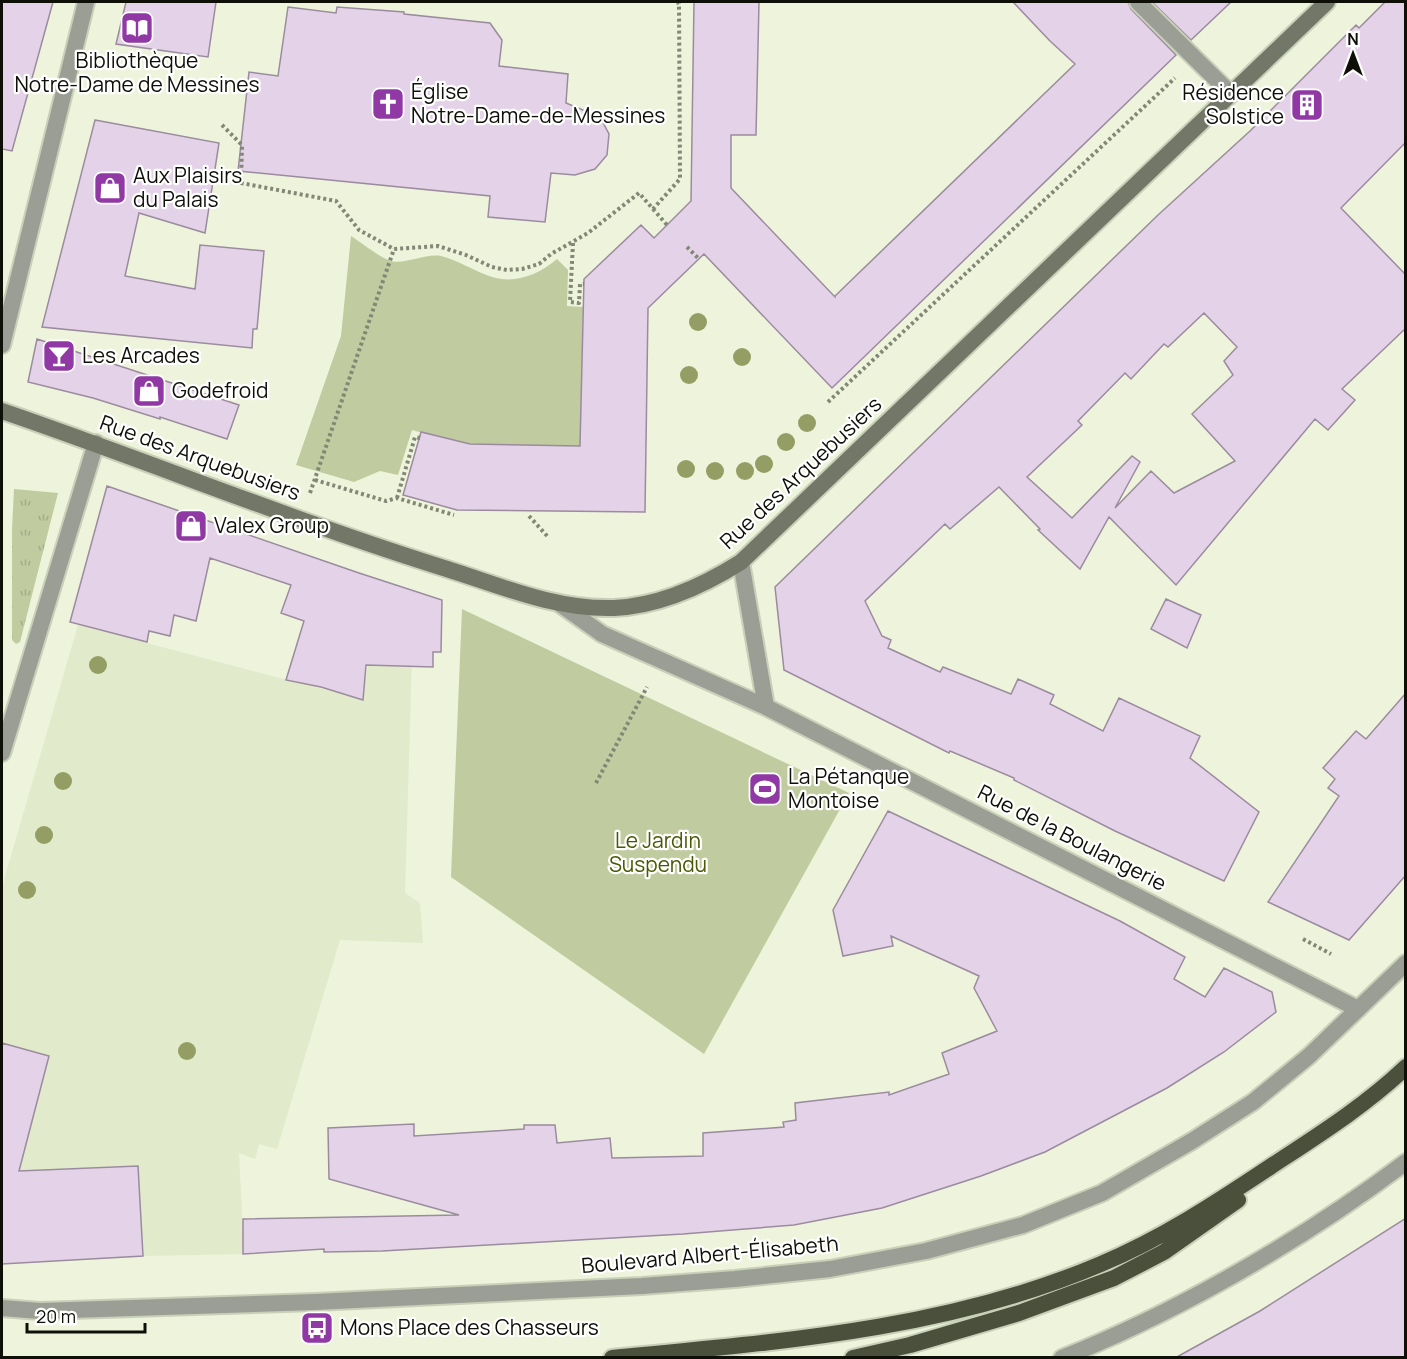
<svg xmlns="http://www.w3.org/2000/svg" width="1407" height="1359" viewBox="0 0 1407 1359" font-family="Manrope,sans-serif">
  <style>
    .built { fill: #e1eaca }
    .grass { fill: url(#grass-tufts) }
    .green { fill: #c0cb9f }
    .building { fill: #e4d3e8; stroke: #9b8b9e; stroke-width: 1.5; fill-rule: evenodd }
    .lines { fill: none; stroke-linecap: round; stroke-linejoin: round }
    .minor-casing { stroke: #c9d0b9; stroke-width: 20 }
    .tertiary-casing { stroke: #c9d0b9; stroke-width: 20 }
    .secondary-casing { stroke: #c9d0b9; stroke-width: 20 }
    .trunk-casing { stroke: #c9d0b9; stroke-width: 20 }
    .path { stroke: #828776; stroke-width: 4; stroke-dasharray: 3 3; stroke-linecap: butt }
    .minor { stroke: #9b9e94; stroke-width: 16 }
    .tertiary { stroke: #9b9e94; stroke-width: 16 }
    .secondary { stroke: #737768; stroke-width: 16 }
    .trunk { stroke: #4b503c; stroke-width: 16 }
    .tree { fill: #949e64 }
    .labels { text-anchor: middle; stroke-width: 4.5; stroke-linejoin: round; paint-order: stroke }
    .poi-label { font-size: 21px; fill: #0e1008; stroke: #fff; text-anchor: start }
    .street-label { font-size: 21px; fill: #0e1008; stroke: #fff }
    .park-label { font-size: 21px; fill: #4b5803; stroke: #fff }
  </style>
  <defs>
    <pattern id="grass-tufts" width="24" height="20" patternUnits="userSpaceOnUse" patternTransform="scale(1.5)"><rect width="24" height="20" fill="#c0cb9f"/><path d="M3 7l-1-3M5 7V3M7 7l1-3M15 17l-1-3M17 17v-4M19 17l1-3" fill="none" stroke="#a4ad87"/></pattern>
  </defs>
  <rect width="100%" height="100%" fill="#edf4db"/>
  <path class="built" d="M414,591L405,893L420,903L423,943L340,940L277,1149L259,1144L255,1159L239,1153L244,1254L143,1256L2,1264V887L78,625L295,682L331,652L319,688L362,699L373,637Z"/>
  <path class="grass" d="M14,489L58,493L20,642L16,644L12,640V530Z"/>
  <path class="green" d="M351,236C362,243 379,257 391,261C404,265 426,253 441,256C460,261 472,270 489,276C514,285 538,275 557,259L568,270L567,306L583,307L580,446L463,444L412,430L398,475L380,471L354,482L296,465L341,336Z
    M462,609L849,793L704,1054L451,877Z"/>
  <path class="building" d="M2,2H53L12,151L2,149Z
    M126,2H216L208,57L116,44Z
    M694,2H759L756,135H731V188L835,297V296L1075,64L1050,41L1013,2H1128L1131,9L1176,55L832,388L704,254L648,308L645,512L457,510L403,495L421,432L470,444L580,446L584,279L641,225L654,238L691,201Z
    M1152,2H1231L1191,40Z
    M1385,2H1406V142L1341,208L1406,275V328L1342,389L1355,400L1328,430L1315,419L1176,585L1109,517L1080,569L1038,530L1040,529L999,487L950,529L945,524L865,601L882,636L891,640L888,648L940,672L943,667L1011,694L1018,679L1054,695L1050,704L1103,731L1119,698L1200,736L1190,758L1259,812L1224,881L1115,831L1014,780V778L950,751L949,753L784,670L775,587L1158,215L1250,131L1356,25L1359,28ZM1204,313L1237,347L1224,361L1233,375L1192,414L1235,461L1174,493L1151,471L1115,508L1140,462L1132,456L1072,518L1027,477L1082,425L1078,421L1125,373L1131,379L1164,344L1168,347Z
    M288,7L336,13L337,7L404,12V14L490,23L502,40L499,66L568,74L566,103L600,117L609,134L607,155L595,169L575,175L551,173L545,222L488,217L490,196L238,171L249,72L278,76Z
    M95,120L219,143L205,233L139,213L125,276L195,289L200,245L264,251L257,329H253L252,348L42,327Z
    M37,339L239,405L227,439L160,417V419L93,398L28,382Z
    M107,486L359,573L442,600L441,652H433V667L366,665L363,700L321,687L286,680L304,621L281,613L291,585L210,558L196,621L174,615L170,636L149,631L147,642L70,622Z
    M1166,599L1201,615L1187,648L1151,629Z
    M1406,693V875L1349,940L1268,902L1339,796L1328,788L1335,779L1323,768L1356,731L1366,739Z
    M888,811L1120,921L1185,957L1174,979L1205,997L1224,968L1272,992L1276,1012L1224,1052L1167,1088L1045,1152L981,1176L882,1208L794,1225L683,1234L382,1251L324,1252V1249L243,1254V1219L459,1215L329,1179L328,1128L414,1124V1136L524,1129V1125H555L557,1143L610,1138L612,1158L703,1156V1133L784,1127L783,1122L796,1120L795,1103L889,1092V1095L949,1074L942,1053L997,1031L974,988L979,976L891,936L893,946L843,956L833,910Z
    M2,1043L49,1056L19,1171L138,1166L143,1256L2,1264Z
    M1406,1218V1358H1175L1260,1311Z"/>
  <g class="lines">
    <g class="minor-casing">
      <path id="minor" d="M1138,2L1231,94
        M741,562L766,707
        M560,604L602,634L766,707L1358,1009
        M2,753L96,443"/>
    </g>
    <g class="tertiary-casing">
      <path id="tertiary" d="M2,345L86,2
        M2,1308L40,1311L315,1302L642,1286L735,1279L830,1269L926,1251L1023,1225L1102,1193L1192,1141L1253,1102L1309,1056L1406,963
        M1062,1358C1180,1311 1304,1239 1406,1162"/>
    </g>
    <g class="secondary-casing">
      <path id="secondary" d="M2,411C151,462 296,522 447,569C501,586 556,610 614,608C660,606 703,586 741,562L1327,2"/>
    </g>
    <g class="trunk-casing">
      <path id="trunk" d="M612,1358C777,1342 947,1330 1101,1264C1161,1239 1216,1203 1270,1167C1317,1136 1365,1106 1406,1067
        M853,1358L910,1345L1019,1313L1114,1278L1164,1252L1238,1200"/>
    </g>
    <path class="path" d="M222,125L242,145L241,183L336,201L359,230L394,249L438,246L466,255L492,267L507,270L522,269L539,264L551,254L588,233L639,193L653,209L680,179L679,3L674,2
      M653,209L667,225
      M573,243L570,302L579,303L580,284H584
      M687,247L699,259
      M828,402L1175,78
      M315,480L386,501L397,498L454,515
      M310,493L394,249
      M397,498L415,437L420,438
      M529,516L549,538
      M596,783L647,687
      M1303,939L1331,954"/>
    <use href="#minor" class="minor"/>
    <use href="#tertiary" class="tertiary"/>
    <use href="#secondary" class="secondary"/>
    <use href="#trunk" class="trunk"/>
  </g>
  <g class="tree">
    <circle cx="698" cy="322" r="9"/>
    <circle cx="742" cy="357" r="9"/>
    <circle cx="689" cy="375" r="9"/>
    <circle cx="807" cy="423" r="9"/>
    <circle cx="786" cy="442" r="9"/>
    <circle cx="764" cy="464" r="9"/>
    <circle cx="686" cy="469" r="9"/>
    <circle cx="715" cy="471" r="9"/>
    <circle cx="745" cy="471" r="9"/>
    <circle cx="98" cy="665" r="9"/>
    <circle cx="63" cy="781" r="9"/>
    <circle cx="44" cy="835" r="9"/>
    <circle cx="27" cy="890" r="9"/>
    <circle cx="187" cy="1051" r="9"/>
  </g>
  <defs>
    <g id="library-square" transform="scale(1.725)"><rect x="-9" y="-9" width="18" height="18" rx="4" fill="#9038a4" stroke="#fff"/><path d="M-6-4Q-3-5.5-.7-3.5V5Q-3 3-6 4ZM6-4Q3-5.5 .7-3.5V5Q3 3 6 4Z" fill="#fff"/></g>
    <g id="church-square" transform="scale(1.725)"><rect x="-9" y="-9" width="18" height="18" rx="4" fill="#9038a4" stroke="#fff"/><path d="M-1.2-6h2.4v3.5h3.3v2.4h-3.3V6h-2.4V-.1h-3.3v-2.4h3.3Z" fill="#fff"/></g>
    <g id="building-square" transform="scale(1.725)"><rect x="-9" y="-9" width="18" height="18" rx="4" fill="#9038a4" stroke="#fff"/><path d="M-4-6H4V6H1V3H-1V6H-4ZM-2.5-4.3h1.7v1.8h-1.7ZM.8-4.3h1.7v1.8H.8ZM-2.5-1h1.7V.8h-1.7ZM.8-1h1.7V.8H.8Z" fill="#fff"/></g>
    <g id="shop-square" transform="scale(1.725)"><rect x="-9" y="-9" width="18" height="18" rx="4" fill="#9038a4" stroke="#fff"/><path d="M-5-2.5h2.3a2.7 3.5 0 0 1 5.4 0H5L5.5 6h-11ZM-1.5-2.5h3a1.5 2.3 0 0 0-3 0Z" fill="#fff"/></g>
    <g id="bar-square" transform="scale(1.725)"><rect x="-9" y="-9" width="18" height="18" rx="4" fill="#9038a4" stroke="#fff"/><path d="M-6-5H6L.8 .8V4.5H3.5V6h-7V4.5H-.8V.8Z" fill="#fff"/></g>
    <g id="stadium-square" transform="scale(1.725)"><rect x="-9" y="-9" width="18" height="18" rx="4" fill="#9038a4" stroke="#fff"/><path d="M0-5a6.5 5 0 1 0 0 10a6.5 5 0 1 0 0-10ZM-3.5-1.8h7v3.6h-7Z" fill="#fff"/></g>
    <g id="bus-square" transform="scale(1.725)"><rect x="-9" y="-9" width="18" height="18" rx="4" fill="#9038a4" stroke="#fff"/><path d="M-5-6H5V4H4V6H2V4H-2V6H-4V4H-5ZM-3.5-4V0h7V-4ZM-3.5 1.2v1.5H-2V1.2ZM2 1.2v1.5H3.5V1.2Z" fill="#fff"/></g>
  </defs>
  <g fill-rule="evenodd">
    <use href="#library-square" x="137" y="28"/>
    <use href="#church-square" x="388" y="104"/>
    <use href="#building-square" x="1307" y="105"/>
    <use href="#shop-square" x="110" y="188"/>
    <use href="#bar-square" x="59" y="356"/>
    <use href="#shop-square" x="149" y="391"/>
    <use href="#shop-square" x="191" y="526"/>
    <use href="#stadium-square" x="765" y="789"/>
    <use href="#bus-square" x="317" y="1328"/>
  </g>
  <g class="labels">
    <g class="poi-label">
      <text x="137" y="68" text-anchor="middle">Bibliothèque<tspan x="137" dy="24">Notre-Dame de Messines</tspan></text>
      <text x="411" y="99">Église<tspan x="411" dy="24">Notre-Dame-de-Messines</tspan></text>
      <text x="1284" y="100" text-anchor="end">Résidence<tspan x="1284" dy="24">Solstice</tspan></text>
      <text x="133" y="183">Aux Plaisirs<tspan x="133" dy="24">du Palais</tspan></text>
      <text x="82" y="363">Les Arcades</text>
      <text x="172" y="398">Godefroid</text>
      <text x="214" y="533">Valex Group</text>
      <text x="788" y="784">La Pétanque<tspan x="788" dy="24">Montoise</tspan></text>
      <text x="340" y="1335">Mons Place des Chasseurs</text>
    </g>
    <g class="street-label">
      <text transform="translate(200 458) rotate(20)" y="7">Rue des Arquebusiers</text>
      <text transform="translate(801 473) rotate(-43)" y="7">Rue des Arquebusiers</text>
      <text transform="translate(1072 838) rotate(27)" y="7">Rue de la Boulangerie</text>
      <text transform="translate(710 1255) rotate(-5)" y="7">Boulevard Albert-Élisabeth</text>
    </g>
    <g class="park-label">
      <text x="658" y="848">Le Jardin<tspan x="658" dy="24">Suspendu</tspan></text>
    </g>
  </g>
  <rect width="1407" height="1359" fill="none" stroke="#0e1008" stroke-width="6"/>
  <g transform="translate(1353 54)" stroke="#ffffff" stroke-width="4.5" paint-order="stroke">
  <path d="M0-4.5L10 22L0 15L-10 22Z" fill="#0e1008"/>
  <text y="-9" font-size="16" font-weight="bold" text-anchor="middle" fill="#0e1008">N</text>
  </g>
  <path d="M27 1323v9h118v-9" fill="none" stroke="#0e1008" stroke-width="3"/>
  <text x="36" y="1323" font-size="18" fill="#0e1008" stroke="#ffffff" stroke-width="4.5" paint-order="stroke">20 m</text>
</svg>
